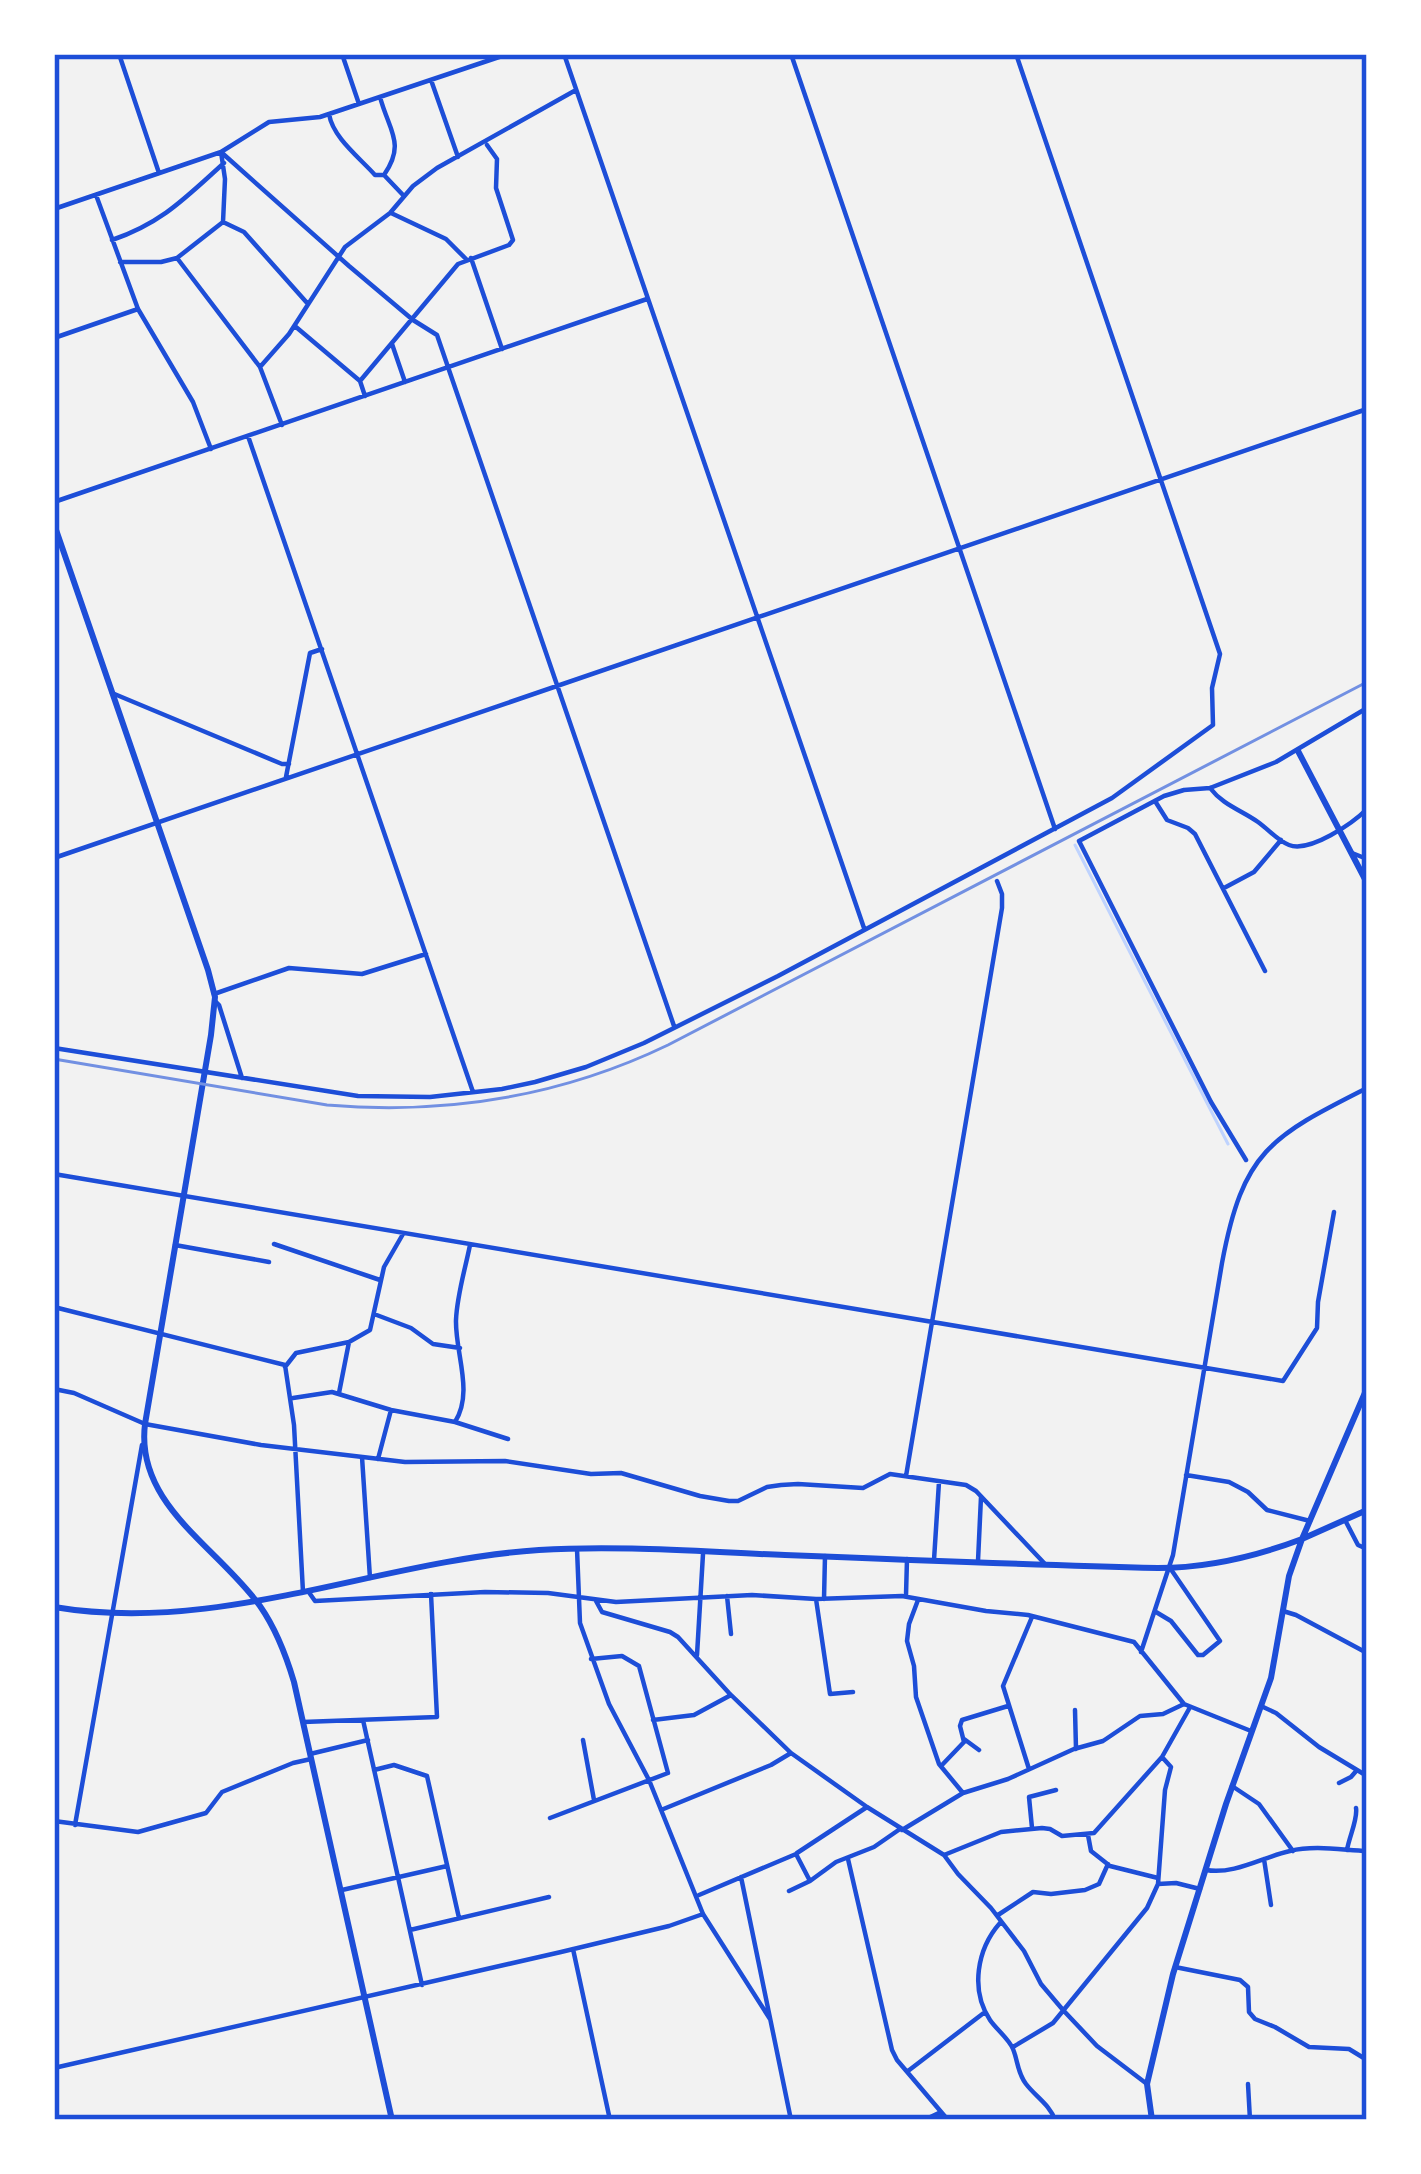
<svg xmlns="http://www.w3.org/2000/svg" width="1421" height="2174" viewBox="0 0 1421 2174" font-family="Helvetica,sans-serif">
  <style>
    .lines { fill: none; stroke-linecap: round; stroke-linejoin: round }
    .stream { stroke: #bfd3fe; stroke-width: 3 }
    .minor { stroke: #1d4ed8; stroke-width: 4.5 }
    .secondary { stroke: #1d4ed8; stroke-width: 6 }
    .primary { stroke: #1d4ed8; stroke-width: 6 }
    .rail { stroke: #7290e2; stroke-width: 3 }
    .neatline { fill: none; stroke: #1d4ed8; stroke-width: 4.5 }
  </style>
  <rect width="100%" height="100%" fill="#f2f2f2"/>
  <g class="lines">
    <path class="stream" d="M1075,845L1228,1144"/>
    <path class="minor" d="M119,54L159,173
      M342,54L359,104
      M564,54L864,928
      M791,54L1055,829
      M431,80L458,157
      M380,97C389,131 406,143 384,175L403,195
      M329,114C333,138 360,158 375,175H382
      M221,152L349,266L413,320L437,335L674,1026
      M96,195L138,309L193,402L211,449
      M54,209L221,152L269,122L320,117L508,54
      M391,213L446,239L467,260
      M223,222L244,232L308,304
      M112,240C162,223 185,198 224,163
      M177,258L260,367L282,425
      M471,258L502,349
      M120,262H161L177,258L223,222L225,179L221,152
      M296,327L360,381
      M54,338L138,309
      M392,344L405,382
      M260,367L289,334L345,247L390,213L413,186L437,168L576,90
      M365,396L360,381L458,264L509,245L513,240L496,188L497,159L487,145
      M248,436L473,1092
      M54,502L647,299
      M112,693L282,764H289
      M286,777L310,653L322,649
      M1210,788C1223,805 1241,810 1258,822C1268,829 1278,841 1289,845C1310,853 1353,823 1367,809
      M1155,801L1167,820L1188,828L1195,834L1265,971
      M1352,853L1367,859
      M54,858L1367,409
      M1224,888L1254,872L1281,840
      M214,994L289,968L362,974L426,954
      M215,1001L219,1005L242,1078
      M54,1048L358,1096L430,1097L502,1089L535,1082L586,1067L644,1043L778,976L1112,798L1213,725L1212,688L1220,654L1016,54
      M1246,1160L1211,1102L1079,841L1164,796L1184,790L1210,788L1276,762L1367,708
      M54,1174L1283,1381L1317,1328L1318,1302L1334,1212
      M274,1244L380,1280
      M175,1245L269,1262
      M54,1307L285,1365L294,1425L303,1592
      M374,1314L411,1328L433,1344L460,1348
      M285,1367L296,1353L349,1342L370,1330L384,1267L403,1234
      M54,1389L74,1393L145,1424L261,1445L405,1462L505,1461L591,1474L621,1473L700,1496L729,1501H738L767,1487L781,1485L798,1484L863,1488L890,1474L966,1485L976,1491L1045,1564
      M339,1393L349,1342
      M293,1398L332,1392L391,1410L455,1422L508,1439
      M455,1422C474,1392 455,1353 456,1320C457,1295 465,1270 470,1245
      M362,1457L370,1578
      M378,1459L391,1410
      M1186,1475L1229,1482L1248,1492L1267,1510L1310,1521
      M906,1476L1002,908V894L997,881
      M1345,1520L1358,1545L1367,1549
      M577,1549L580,1623L609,1704L649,1780L703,1914L770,2019
      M934,1560L939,1482
      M978,1561L981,1497
      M308,1591L315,1601L485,1592L548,1593L616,1602L752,1595L816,1599L902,1596L986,1611L1028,1615L1134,1642L1184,1704L1251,1731
      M906,1595L907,1559
      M727,1596L731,1634
      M816,1599L830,1694L853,1692
      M824,1599L825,1556
      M918,1600L909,1624L907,1641L914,1666L916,1697L939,1764L963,1793
      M596,1601L602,1612L670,1632L678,1637L729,1693L791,1753L867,1807L944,1855L958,1874L991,1908L1024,1951L1041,1984L1063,2010L1097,2046L1147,2084
      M1283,1611L1296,1615L1367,1653
      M1156,1612L1171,1621L1198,1655H1203L1220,1641L1170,1568
      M1141,1652L1173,1555L1222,1263C1243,1151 1270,1137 1367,1088
      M697,1655L703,1554
      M1261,1706L1276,1713L1319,1747L1367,1776
      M1075,1710L1076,1749
      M363,1720L422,1985
      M653,1720L694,1715L731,1695
      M303,1722L437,1717L431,1594
      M964,1739L979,1750
      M583,1740L594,1800
      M310,1754L368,1740
      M942,1765L964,1742L960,1726L962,1720L1008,1706
      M1029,1769L1003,1686L1032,1617
      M374,1770L394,1765L427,1776L459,1918
      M1339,1783L1351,1777L1357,1770
      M1232,1786L1259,1804L1293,1851
      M661,1810L771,1765L791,1753
      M550,1818L668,1773L639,1666L622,1656L591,1659
      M54,1821L138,1832L206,1813L222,1792L293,1763L311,1759
      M75,1825L142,1445
      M1032,1828L1029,1797L1056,1790
      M902,1830L963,1793L1008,1779L1074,1749L1103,1741L1140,1716L1163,1714L1184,1704
      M1088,1835L1091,1851L1110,1866L1158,1878
      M1347,1850C1349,1837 1358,1819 1356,1808
      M797,1853L867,1807
      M944,1855L1001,1832L1042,1828L1050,1829L1062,1836L1094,1833L1162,1757
      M848,1859L892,2050L897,2060L948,2120
      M1264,1859L1271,1905
      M1206,1870C1234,1875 1263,1857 1290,1851C1314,1845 1342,1850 1367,1851
      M741,1877L791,2120
      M1158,1884L1165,1790L1171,1767L1162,1757L1189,1709
      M342,1890L447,1866
      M789,1891L810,1881
      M699,1895L796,1854L810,1881L836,1862L874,1847L900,1829
      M998,1915L1033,1892L1051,1894L1085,1890L1099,1884L1108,1864
      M1000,1923C977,1949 970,1990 990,2020C996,2029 1009,2039 1013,2049C1018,2061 1017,2072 1026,2084C1036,2097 1050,2105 1055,2120
      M410,1930L549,1897
      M573,1949L610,2120
      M1175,1967L1240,1980L1248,1987L1249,2012L1255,2019L1275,2027L1309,2047L1349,2049L1367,2060
      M1013,2047L1053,2023L1147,1908L1158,1884L1176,1883L1200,1889
      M54,2068L561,1952L669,1926L703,1914
      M908,2071L985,2012
      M1248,2084L1250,2120
      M924,2120L941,2112"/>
    <path class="secondary" d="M1298,751L1367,883
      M54,1607C219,1635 376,1561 539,1550C621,1545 704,1552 785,1555C909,1560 1034,1565 1158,1568C1207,1568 1257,1556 1302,1539L1367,1388
      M1152,2120L1147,2084L1173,1974L1226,1804L1271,1678L1289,1576L1302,1539L1367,1510"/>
    <path class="primary" d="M54,524L208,970L215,997L211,1035L145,1424C135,1505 218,1547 260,1606C276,1629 286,1655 294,1682L392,2120"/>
    <path class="rail" d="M54,1059L327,1105C446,1115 560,1097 668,1045L1367,682"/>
  </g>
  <rect width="1421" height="2174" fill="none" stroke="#ffffff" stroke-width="114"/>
  <rect x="57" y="57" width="1307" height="2060" class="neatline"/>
</svg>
